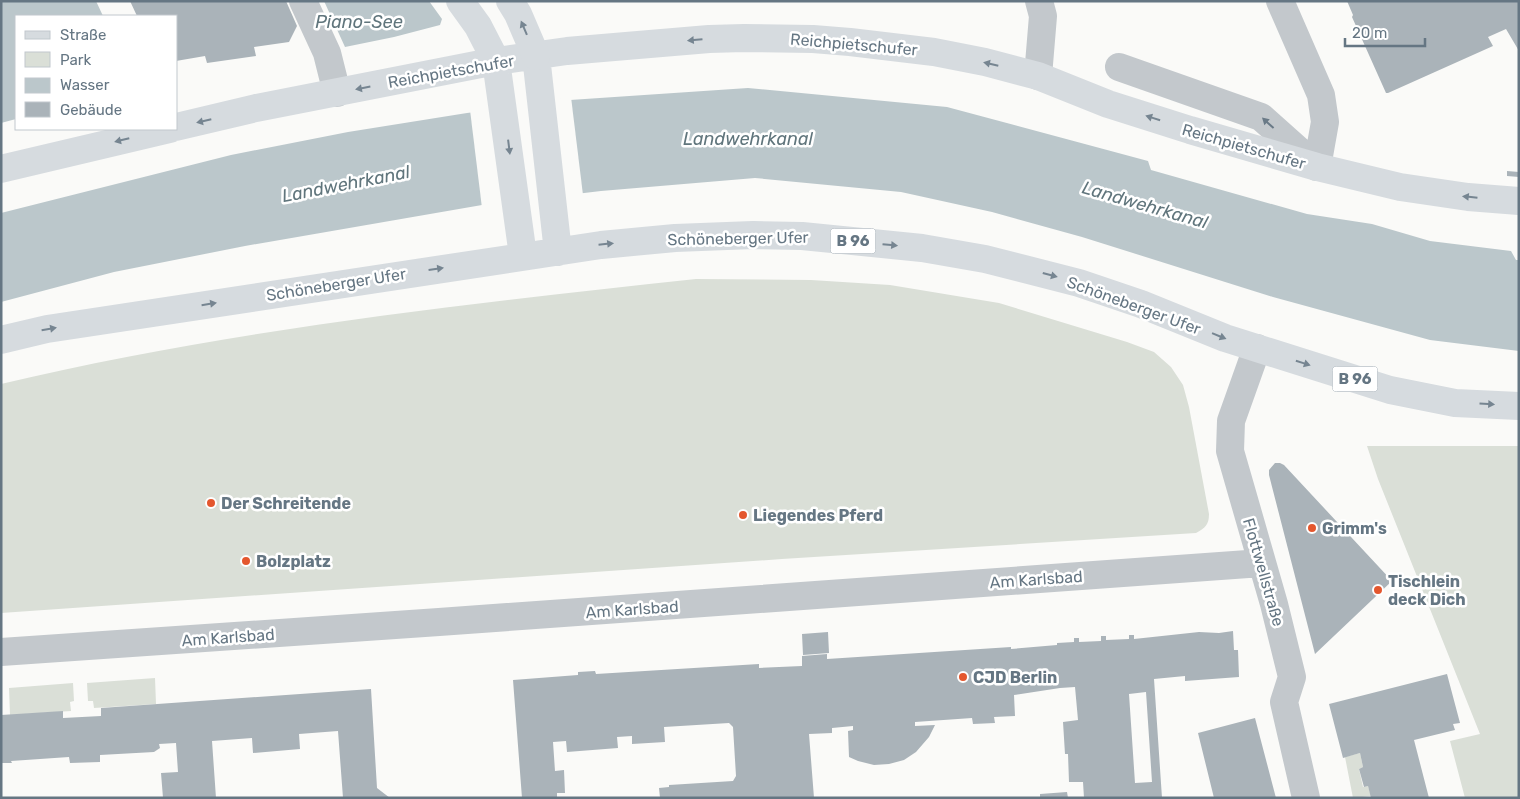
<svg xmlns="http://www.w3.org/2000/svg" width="1520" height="799" viewBox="0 0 1520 799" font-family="Rubik,sans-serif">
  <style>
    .green { fill: #dadfd7 }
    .water { fill: #bbc7cb }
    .pier { fill: #fafaf8 }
    .building { fill: #aab3b9; fill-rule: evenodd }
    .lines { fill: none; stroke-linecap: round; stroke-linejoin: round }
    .minor { stroke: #c3c8cc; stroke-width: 28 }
    .major { stroke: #d6dbdf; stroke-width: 28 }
    .highway { stroke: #d6dbdf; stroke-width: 28 }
    .oneway { fill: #768591 }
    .oneway2 { fill: #6a7a87 }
    .poi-dot { fill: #e4572e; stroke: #fff; stroke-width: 2 }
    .labels { text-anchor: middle; stroke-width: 5; stroke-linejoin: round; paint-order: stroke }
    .shield { fill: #fff; stroke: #939fa8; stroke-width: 1 }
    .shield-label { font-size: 15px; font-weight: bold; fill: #657683 }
    .street-label { font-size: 16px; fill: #657683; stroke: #fff }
    .poi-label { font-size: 16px; font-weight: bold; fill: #657683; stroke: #fff; text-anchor: start }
    .water-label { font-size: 18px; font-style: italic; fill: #60757c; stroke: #fff }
  </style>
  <rect width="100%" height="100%" fill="#fafaf8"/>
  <path class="green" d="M696,279L811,280L890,285L999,303L1127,342L1154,352L1171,367L1183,385L1189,407L1209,514C1209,525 1205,528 1196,533L782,559L1,613V384C229,330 464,304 696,279Z
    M1367,446H1519V798H1465L1450,741L1480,734L1378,479Z
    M155,678L156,704L94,708L93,701H88L87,683Z
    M73,683L74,701L70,702L71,711L10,715L9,688Z
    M1360,753L1363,767L1359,769L1363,787L1368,786L1371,796L1353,798L1345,757Z"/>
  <path class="water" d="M1,1H96L103,16H16V119L1,123Z
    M324,1H429L442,19L440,25L394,37L345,47Z
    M748,88L947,107L1148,161L1151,170L1307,214L1372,224L1430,241L1511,251L1516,260H1519V351L1430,340L1273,297L1082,237L992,212L901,192L755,178L601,191L482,205L245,246L114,272L1,302V213L231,155L348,132L467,113L570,100Z"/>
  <path class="pier" d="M571,97L583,195L482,208L470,110Z"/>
  <path class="building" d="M130,1H286L297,26L289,42L254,47L256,56L207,63L205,56L176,61V16H137Z
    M1347,1H1519V51L1506,29L1488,37L1493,46L1388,93H1386L1352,17L1353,15Z
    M1507,171L1519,172V177L1507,176Z
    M1275,463H1280L1284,465L1392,581L1315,654L1269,475V470Z
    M1233,631L1234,650H1238L1239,677L1185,681V676L1154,679L1162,798H1084L1083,782H1069L1068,754H1065L1063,722L1078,720L1075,687L1060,688L1014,695L1015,716L994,717L995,723L973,724L972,718L915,722V726L935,725L929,737L916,752L904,760L889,764L874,765L858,761L849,757L848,731L853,730V726L832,728V733L809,734L814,798H660L659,788L669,787V785L733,781L736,776L733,727L729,723L664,727L665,742L632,744V736L617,737L618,748L567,752L566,741L553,742L555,771L564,770L565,793H557V798H522L513,680L578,675V672L595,671L596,674L759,664V668L802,666V656L827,654V659L1011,647V649L1057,645V643L1074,642V638H1079V642L1101,641V636H1106V640L1129,639V635H1134V639L1199,632L1219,633ZM1146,692L1152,782L1135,783L1129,694Z
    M828,632L829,653L803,655L802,634Z
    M1447,674L1460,723L1453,724L1455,730L1414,740L1429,798H1371L1368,786L1364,787L1359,769L1363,767L1360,753L1343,758L1329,704Z
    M371,689L377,788L390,798H343L338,731L299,734L300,749L253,753L252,738L212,741L216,798H163L161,773L178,772L176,743L159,744L160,748L154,752L100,755V762L70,763L69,757L11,761L12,763H1V715L63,711V718L101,716V708Z
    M1255,718L1276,798H1214L1198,733Z
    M1067,792L1068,798H1040V794Z"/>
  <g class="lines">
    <path class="minor" d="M303,1L327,53L337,93
      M1280,1L1321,95L1325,122L1317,167
      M1119,67L1261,117L1317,167
      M1038,76L1043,16L1039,1
      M1257,348L1231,421L1230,451L1274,604L1292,677L1284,702L1306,798
      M1,652L439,622L1262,563"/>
    <path class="major" d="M536,56L558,252
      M496,61L523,256
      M176,127L256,108L496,61L567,51L709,39L744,38L813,39L850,42L934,52L985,62L1038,76L1108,104L1190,130L1317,167L1400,187L1468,197L1519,201
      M1,169L170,129
      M1,340L47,329L601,245L675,238L753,235L802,236L922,248L985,259L1079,283L1141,304L1225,338L1390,390L1455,403L1519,406"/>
    <path class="highway" d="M460,1L478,26L496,61
      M510,1L518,14L536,56"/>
  </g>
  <defs><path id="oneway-solid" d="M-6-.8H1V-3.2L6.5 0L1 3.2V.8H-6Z" transform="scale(1.25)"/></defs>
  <g class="oneway">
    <use href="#oneway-solid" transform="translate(524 28) rotate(-113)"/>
    <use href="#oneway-solid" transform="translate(695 40) rotate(175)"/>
    <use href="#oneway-solid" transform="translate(991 64) rotate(-167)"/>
    <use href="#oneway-solid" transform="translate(363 88) rotate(169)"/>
    <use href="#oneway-solid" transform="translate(1153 118) rotate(-162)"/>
    <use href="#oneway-solid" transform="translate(204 121) rotate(167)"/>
    <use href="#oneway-solid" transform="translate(122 140) rotate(166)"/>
    <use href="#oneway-solid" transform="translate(509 147) rotate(83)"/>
    <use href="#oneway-solid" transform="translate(1470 197) rotate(-174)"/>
    <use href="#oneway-solid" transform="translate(606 244) rotate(-6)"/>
    <use href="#oneway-solid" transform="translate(890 245) rotate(5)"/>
    <use href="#oneway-solid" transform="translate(436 269) rotate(-8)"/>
    <use href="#oneway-solid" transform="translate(1050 275) rotate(15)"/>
    <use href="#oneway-solid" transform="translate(209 304) rotate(-9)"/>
    <use href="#oneway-solid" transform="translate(49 329) rotate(-10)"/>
    <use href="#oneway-solid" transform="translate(1219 336) rotate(22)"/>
    <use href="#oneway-solid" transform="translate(1303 363) rotate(18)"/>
    <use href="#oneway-solid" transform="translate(1487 404) rotate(3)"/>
  </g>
  <use class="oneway2" href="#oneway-solid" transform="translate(1268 123) rotate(-138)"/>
  <g class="poi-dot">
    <circle cx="211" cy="503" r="5"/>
    <circle cx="743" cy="515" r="5"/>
    <circle cx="1312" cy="528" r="5"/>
    <circle cx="246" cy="561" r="5"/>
    <circle cx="1378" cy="590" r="5"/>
    <circle cx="963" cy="677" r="5"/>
  </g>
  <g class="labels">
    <g class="shield">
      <rect x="830.5" y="228.5" width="45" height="25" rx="4"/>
      <rect x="1332.5" y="366.5" width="45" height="25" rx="4"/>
    </g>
    <g class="shield-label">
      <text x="853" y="246">B 96</text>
      <text x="1355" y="384">B 96</text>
    </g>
    <g class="street-label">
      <text transform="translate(854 44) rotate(5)" y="6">Reichpietschufer</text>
      <text transform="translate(451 71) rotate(-10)" y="6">Reichpietschufer</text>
      <text transform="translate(1244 146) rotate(16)" y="6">Reichpietschufer</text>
      <text transform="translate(738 238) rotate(-1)" y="6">Schöneberger Ufer</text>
      <text transform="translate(336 284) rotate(-9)" y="6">Schöneberger Ufer</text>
      <text transform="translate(1134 305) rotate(20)" y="6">Schöneberger Ufer</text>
      <text transform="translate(1264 572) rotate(74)" y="6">Flottwellstraße</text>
      <text transform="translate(1036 579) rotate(-4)" y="6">Am Karlsbad</text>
      <text transform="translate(632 609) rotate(-4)" y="6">Am Karlsbad</text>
      <text transform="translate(228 637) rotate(-4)" y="6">Am Karlsbad</text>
    </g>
    <g class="poi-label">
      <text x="221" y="509">Der Schreitende</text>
      <text x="753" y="521">Liegendes Pferd</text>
      <text x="1322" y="534">Grimm's</text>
      <text x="256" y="567">Bolzplatz</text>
      <text x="1388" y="587">Tischlein<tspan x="1388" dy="18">deck Dich</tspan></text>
      <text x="973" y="683">CJD Berlin</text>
    </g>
    <g class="water-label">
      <text x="359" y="28">Piano-See</text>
      <text x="748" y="145">Landwehrkanal</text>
      <text transform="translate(346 184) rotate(-11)" y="6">Landwehrkanal</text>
      <text transform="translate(1145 205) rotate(16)" y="6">Landwehrkanal</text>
    </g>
  </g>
  <rect width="1520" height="799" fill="none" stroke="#657683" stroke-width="5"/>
  <rect x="15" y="15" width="162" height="115" fill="#ffffff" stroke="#c1c8cd"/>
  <rect x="25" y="31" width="25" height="8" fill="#d6dbdf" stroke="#c1c8cd"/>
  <text x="60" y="40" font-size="15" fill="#657683">Straße</text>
  <rect x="25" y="52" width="25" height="15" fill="#dadfd7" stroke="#c1c8cd"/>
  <text x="60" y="65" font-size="15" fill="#657683">Park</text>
  <rect x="25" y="78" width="25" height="15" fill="#bbc7cb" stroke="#c1c8cd"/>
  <text x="60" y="90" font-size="15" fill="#657683">Wasser</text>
  <rect x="25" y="102" width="25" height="15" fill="#aab3b9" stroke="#c1c8cd"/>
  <text x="60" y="115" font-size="15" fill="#657683">Gebäude</text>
  <path d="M1345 38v8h80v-8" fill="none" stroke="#657683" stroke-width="2.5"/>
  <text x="1352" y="38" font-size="15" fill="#657683" stroke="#ffffff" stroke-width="4" paint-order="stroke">20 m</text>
</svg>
